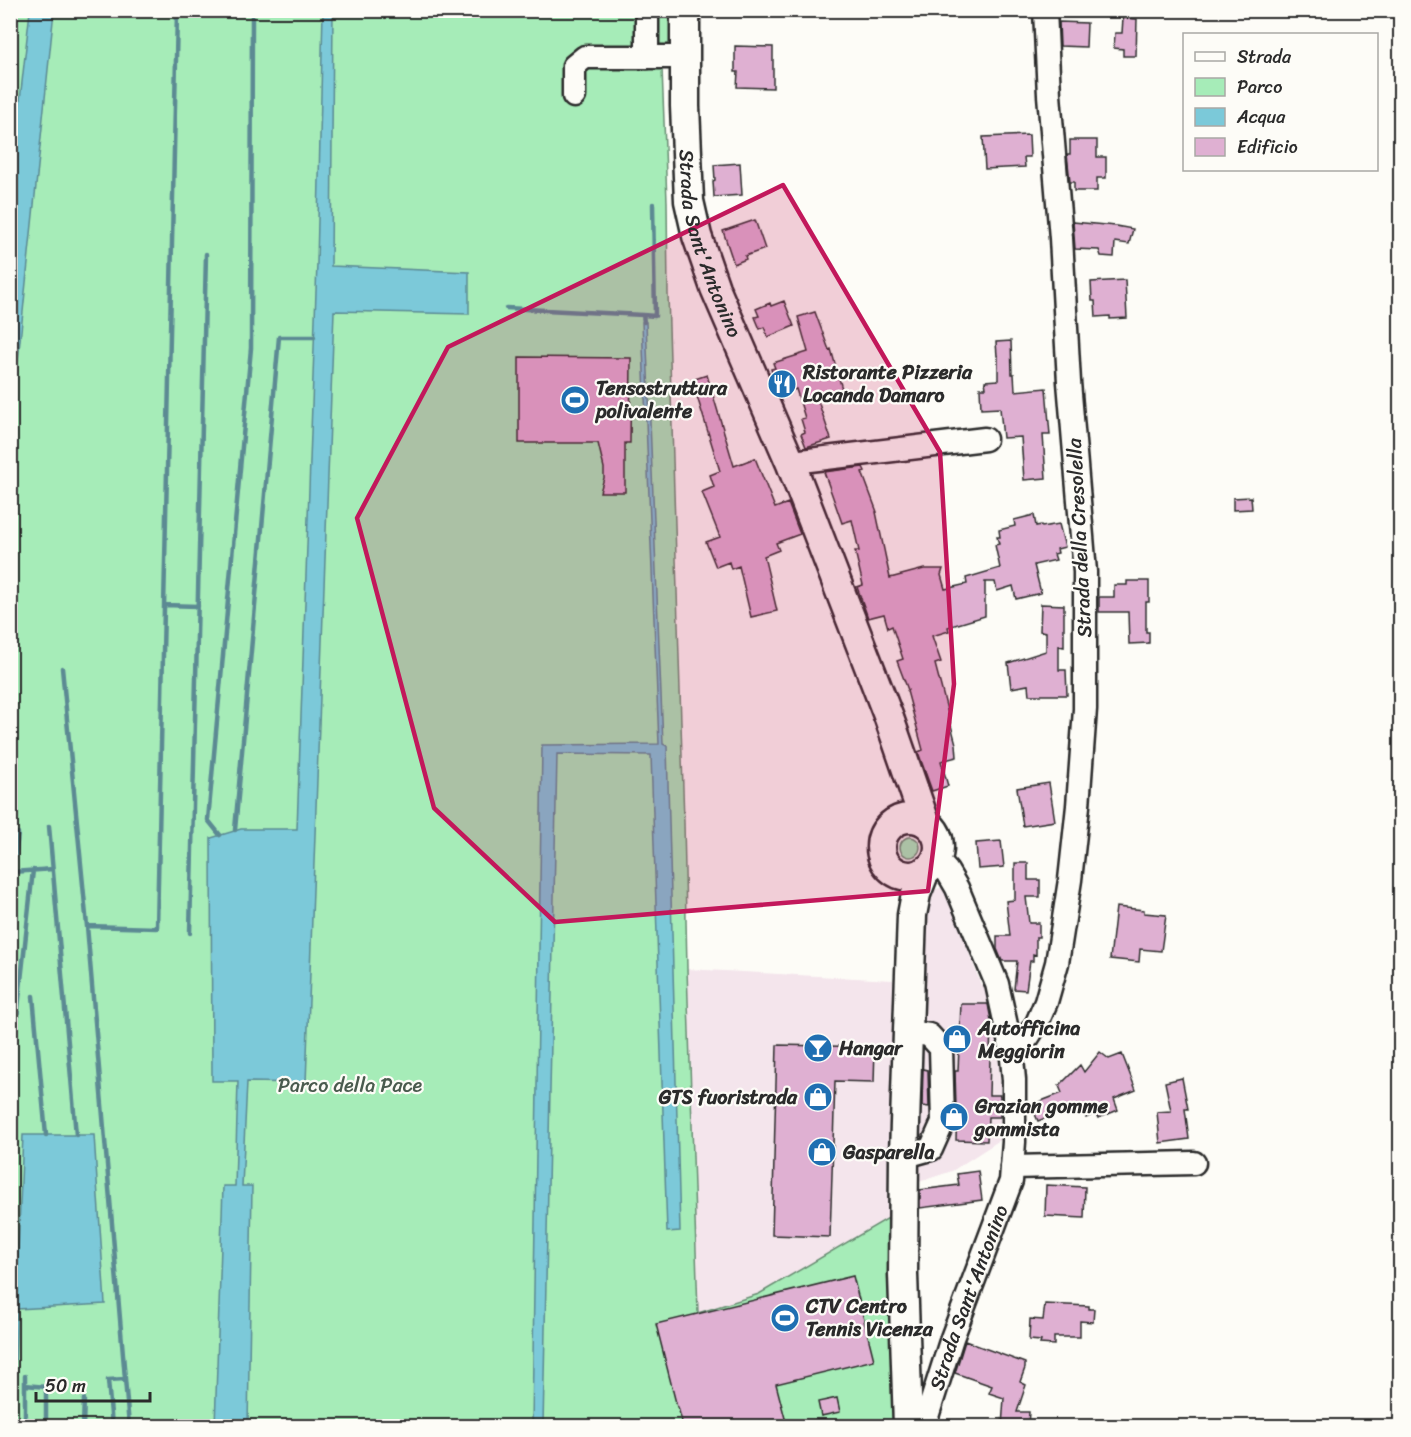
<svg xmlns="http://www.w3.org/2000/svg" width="1411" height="1437" viewBox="0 0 1411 1437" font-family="Sriracha,sans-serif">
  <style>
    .built { fill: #f4e5ec }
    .green { fill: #a6ecb8; stroke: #688c72; stroke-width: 1.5 }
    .water { fill: #7bc9d9; stroke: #5b8a93; stroke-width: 1.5 }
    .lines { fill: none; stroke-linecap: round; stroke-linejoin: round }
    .stream { stroke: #5b8a93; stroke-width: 4.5 }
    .building { fill: #dfb0d2; stroke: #2b2b2b; stroke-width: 1.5 }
    .minor-casing { stroke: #2b2b2b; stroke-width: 27 }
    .major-casing { stroke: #2b2b2b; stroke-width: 33 }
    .minor { stroke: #fdfcf7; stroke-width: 22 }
    .major { stroke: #fdfcf7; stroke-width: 28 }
    .marked { fill: #c2185b; fill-opacity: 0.2; stroke: #c2185b; stroke-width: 4.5; stroke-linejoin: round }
    .labels { text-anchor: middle; stroke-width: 4.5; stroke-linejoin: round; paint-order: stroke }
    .street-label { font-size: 20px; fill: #2b2b2b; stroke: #fdfcf7 }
    .poi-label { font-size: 20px; font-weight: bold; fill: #2b2b2b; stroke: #fdfcf7; text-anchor: start }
    .park-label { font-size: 20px; fill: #4a5b4e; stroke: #fdfcf7 }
  </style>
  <rect width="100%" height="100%" fill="#fdfcf7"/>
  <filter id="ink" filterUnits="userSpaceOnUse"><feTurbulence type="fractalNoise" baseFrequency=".0167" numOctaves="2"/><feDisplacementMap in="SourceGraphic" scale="12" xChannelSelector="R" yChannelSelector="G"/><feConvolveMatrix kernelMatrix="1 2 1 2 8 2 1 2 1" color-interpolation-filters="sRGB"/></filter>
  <g filter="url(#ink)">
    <path class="built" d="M943,887L957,920L981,985L987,984L996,1017L1000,1083V1140L952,1171L910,1185L919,894Z
      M687,969L893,980L890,1217L759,1294L698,1313Z"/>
    <path class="green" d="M10,11H671V47H620L619,68H662L667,202L668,294L684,822L687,969L698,1313L759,1294L890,1217L896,1426H11Z
      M900 847a10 10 0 1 1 20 0a10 10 0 1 1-20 0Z"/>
    <path class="water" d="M30,11H54L11,428L10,189Z
      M323,11H333L331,266L469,272V314L334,311L306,1083L247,1082L242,1186H252L248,1426H215L223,1186H235L238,1081H212L211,838L241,829H297L317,263Z
      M642,322H646L663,744L667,746L680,1231L667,1232L651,755L557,754L543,1426H532L542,745L659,744Z
      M23,1135H94L105,1304L17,1309L13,1426H11L10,1298L16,1297Z"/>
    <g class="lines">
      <path class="stream" d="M506,308L643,315
        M644,322L643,315L655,316L653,204
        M164,605L198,606
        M62,668L87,926
        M49,826L76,1135
        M235,830L279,337H314
        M220,835L208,820L251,348L252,10
        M13,872L53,869
        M10,902L18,833
        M190,933L206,254
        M33,996L46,1135
        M10,1082L33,870
        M25,1376V1426
        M25,1385L46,1387V1426
        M83,1426L84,1399
        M112,1426L108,1380L125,1379
        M129,1426L87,926L157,928L177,13"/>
    </g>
    <path class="building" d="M1123,18L1137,19L1136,56H1123V49L1114,48L1115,33H1122Z
      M1059,22L1087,23L1086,47L1060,46Z
      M735,46L773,47V88L737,87L738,72H735Z
      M1029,135L1030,157H1024L1025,167L985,169L983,137Z
      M1070,140H1097V157H1106V178H1097V191H1074V182H1070L1067,154H1070Z
      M740,163L742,195L714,197L713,181L715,180L714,165Z
      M755,220L765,249L745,256L746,259L734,264L723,231Z
      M1073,222L1116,226L1133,229L1129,244L1115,242L1114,257L1101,256L1099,250L1075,249Z
      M1125,280L1127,318L1110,319V316L1096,317L1095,301H1092L1091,282Z
      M784,301L794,326L768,337L764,327L760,329L755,317L759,316L756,309L770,303L771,306Z
      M815,312L829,350L831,349L842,389L817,398L831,439L806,447L801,434L805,432L801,419L805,418L796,389L779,395L771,369L775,368L773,363L808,352L798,317Z
      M1011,341L1012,374H1014L1015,391L1046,388L1050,435H1043L1046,478L1024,480L1021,437L1003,438L1000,408L981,409L980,388H986L985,381L998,380V356H997L996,342Z
      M519,357L631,358L630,443H625V492H600L604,478V468L598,443H519Z
      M707,375L734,466L755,458L775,508L788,503L800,534L776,543L779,550L764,556L777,611L751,617L739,566L731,569L729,562L716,567L706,542L720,537L702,492L714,487L710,475L720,471L692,380Z
      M863,467L865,471L862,472L877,512H876L890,578L924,569H943L941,575L945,589L967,584L966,578L1000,568L995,545L999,544L997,537H1000L999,530L1015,526L1014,520L1034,515L1036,526L1041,525L1042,527L1059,524L1065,547L1057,549L1058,553L1054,554L1056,560L1034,565L1041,593L1016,599L1013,586L997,591L995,582H985V616L948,627L949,631L932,636L941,662L935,664L956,744L957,757L941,761L948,786L932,791L918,752L923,750L907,691L908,690L897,661L903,659L892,626L888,628L884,614L868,618L857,587L863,585L855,551H859L852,520L842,523L824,472Z
      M1251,497L1252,509L1233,510V498Z
      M1127,581H1149V602H1146V632H1149V643L1129,644L1128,612H1099V597H1114V585H1127Z
      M1041,604L1064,605V647L1059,646V670H1066L1067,695H1029L1028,685L1011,688L1008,663L1046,651V632L1040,631Z
      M1049,783L1055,821L1023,826L1017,788Z
      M1001,841L1004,867L978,869L976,843Z
      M1015,863H1028V880H1040V897H1026L1029,923H1039V937H1036V955L1033,954V961H1030L1026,990L1014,989L1017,961H1002L997,949V936H1010L1006,901L1015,900Z
      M1116,907L1144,910V913L1166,915L1161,951L1140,949L1139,962L1110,959Z
      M961,1004H988L991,1020L989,1095H1000V1117H988L987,1141L956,1140L957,1108H956L955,1071H958Z
      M777,1045L875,1047L874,1082L835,1081L830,1237L772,1235Z
      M1100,1052L1109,1059L1122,1054L1136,1090L1114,1099L1118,1110L1098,1118L1096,1113L1086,1118L1081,1104L1038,1121L1031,1105L1062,1093L1059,1086L1080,1065L1084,1072Z
      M923,1069L928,1070L929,1107L922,1106Z
      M1182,1078L1188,1109H1185L1189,1139L1160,1143L1157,1112L1171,1111L1165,1082Z
      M978,1171L982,1200L920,1208V1190L959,1185L957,1174Z
      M1046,1185L1085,1187L1084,1218L1045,1216Z
      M853,1276L874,1360L776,1384L787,1426H683L678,1407H677L656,1324Z
      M1045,1304L1089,1306V1309H1094L1093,1322L1080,1321V1337H1054V1345L1040,1344L1041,1341L1029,1340L1030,1319L1043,1320Z
      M965,1341L1025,1363V1368L1020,1382L1026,1385L1017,1412H1029L1028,1426H1002L1004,1398L989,1393L992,1386L955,1373Z
      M837,1398L840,1412L821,1416L818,1402Z"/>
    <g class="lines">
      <g class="minor-casing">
        <g id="minor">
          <path d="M647,57V10"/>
          <path d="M574,96V66L585,57H685"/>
          <path d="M791,464L801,461L985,439"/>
          <path d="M1011,1048L1016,1047L1028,1037L1037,1023L1046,1002L1057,963L1070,880L1078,806L1085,709V572L1069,382L1061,238L1049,95L1045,10"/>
          <path d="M904,1154H913L931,1149L943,1122L941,1048L929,1035L908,1032"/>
          <path d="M1012,1167L1194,1163"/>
          <path id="s1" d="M924,1426L952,1338L1011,1181L1014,1142V1080L1011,1048L997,984L957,888L947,871L936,859"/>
        </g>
      </g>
      <g class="major-casing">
        <g id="major">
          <path id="s2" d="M685,10V106L689,201L697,236L715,288L791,464L889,718L925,822"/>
          <circle cx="910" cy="847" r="29"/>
          <path d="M908,1426L903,1274L904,1154L908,1032L912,915L916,894L925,871"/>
        </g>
      </g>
      <use href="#minor" class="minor"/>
      <use href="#major" class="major"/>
    </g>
  </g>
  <path class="marked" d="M783,185L940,452L954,684L928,891L555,922L434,808L357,518L448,347Z"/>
  <defs>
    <g id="restaurant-disc" transform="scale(1.5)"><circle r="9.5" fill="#1f6fb2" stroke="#fdfcf7"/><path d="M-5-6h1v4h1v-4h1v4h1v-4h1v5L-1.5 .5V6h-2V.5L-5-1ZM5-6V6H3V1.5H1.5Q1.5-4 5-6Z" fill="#fff"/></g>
    <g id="stadium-disc" transform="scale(1.5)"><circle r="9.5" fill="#1f6fb2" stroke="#fdfcf7"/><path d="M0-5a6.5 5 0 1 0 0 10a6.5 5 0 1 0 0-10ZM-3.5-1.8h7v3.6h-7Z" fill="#fff"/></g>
    <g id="shop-disc" transform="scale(1.5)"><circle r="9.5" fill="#1f6fb2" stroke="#fdfcf7"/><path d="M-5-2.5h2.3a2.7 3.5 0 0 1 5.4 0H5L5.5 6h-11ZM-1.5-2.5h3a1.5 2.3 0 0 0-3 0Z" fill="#fff"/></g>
    <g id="bar-disc" transform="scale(1.5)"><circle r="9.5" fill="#1f6fb2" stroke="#fdfcf7"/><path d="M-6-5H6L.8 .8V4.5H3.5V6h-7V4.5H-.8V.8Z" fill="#fff"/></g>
  </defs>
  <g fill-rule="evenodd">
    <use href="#restaurant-disc" x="782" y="384"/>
    <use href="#stadium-disc" x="575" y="400"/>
    <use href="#shop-disc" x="957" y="1039"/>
    <use href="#bar-disc" x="818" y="1048"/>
    <use href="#shop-disc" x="818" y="1097"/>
    <use href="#shop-disc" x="954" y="1117"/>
    <use href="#shop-disc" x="822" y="1152"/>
    <use href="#stadium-disc" x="785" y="1318"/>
  </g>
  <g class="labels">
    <g class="street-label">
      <text dy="7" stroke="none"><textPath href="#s2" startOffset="237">Strada Sant'Antonino</textPath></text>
      <text transform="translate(1079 538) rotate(-93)" y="7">Strada della Cresolella</text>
      <text dy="7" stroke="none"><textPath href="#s1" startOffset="136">Strada Sant'Antonino</textPath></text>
    </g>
    <g class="poi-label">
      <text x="803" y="379">Ristorante Pizzeria<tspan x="803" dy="23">Locanda Damaro</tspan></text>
      <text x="596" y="395">Tensostruttura<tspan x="596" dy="23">polivalente</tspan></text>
      <text x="978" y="1035">Autofficina<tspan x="978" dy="23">Meggiorin</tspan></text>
      <text x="839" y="1055">Hangar</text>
      <text x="797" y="1104" text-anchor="end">GTS fuoristrada</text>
      <text x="975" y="1113">Grazian gomme<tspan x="975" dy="23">gommista</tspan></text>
      <text x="843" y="1159">Gasparella</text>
      <text x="806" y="1313">CTV Centro<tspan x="806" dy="23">Tennis Vicenza</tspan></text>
    </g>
    <g class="park-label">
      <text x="350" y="1092">Parco della Pace</text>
    </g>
  </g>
  <rect width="1411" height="1437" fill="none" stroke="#fdfcf7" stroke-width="36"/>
  <rect x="18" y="18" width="1375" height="1401" fill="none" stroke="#2b2b2b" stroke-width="2" filter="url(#ink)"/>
  <rect x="1183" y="33" width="195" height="138" fill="#fdfcf7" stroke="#a9a8a5" stroke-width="1.5"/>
  <rect x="1195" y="52" width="30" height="9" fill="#fdfcf7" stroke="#a9a8a5" stroke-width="1.5"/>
  <text x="1237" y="63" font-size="18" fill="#2b2b2b">Strada</text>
  <rect x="1195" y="78" width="30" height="18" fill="#a6ecb8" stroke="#a9a8a5" stroke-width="1.5"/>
  <text x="1237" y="93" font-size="18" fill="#2b2b2b">Parco</text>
  <rect x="1195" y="108" width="30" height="18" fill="#7bc9d9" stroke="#a9a8a5" stroke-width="1.5"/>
  <text x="1237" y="123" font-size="18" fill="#2b2b2b">Acqua</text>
  <rect x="1195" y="138" width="30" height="18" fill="#dfb0d2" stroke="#a9a8a5" stroke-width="1.5"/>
  <text x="1237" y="153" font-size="18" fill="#2b2b2b">Edificio</text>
  <path d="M36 1392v9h114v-9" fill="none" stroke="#2b2b2b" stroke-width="3"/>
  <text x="45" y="1392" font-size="18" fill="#2b2b2b" stroke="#fdfcf7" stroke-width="4.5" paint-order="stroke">50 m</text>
</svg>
